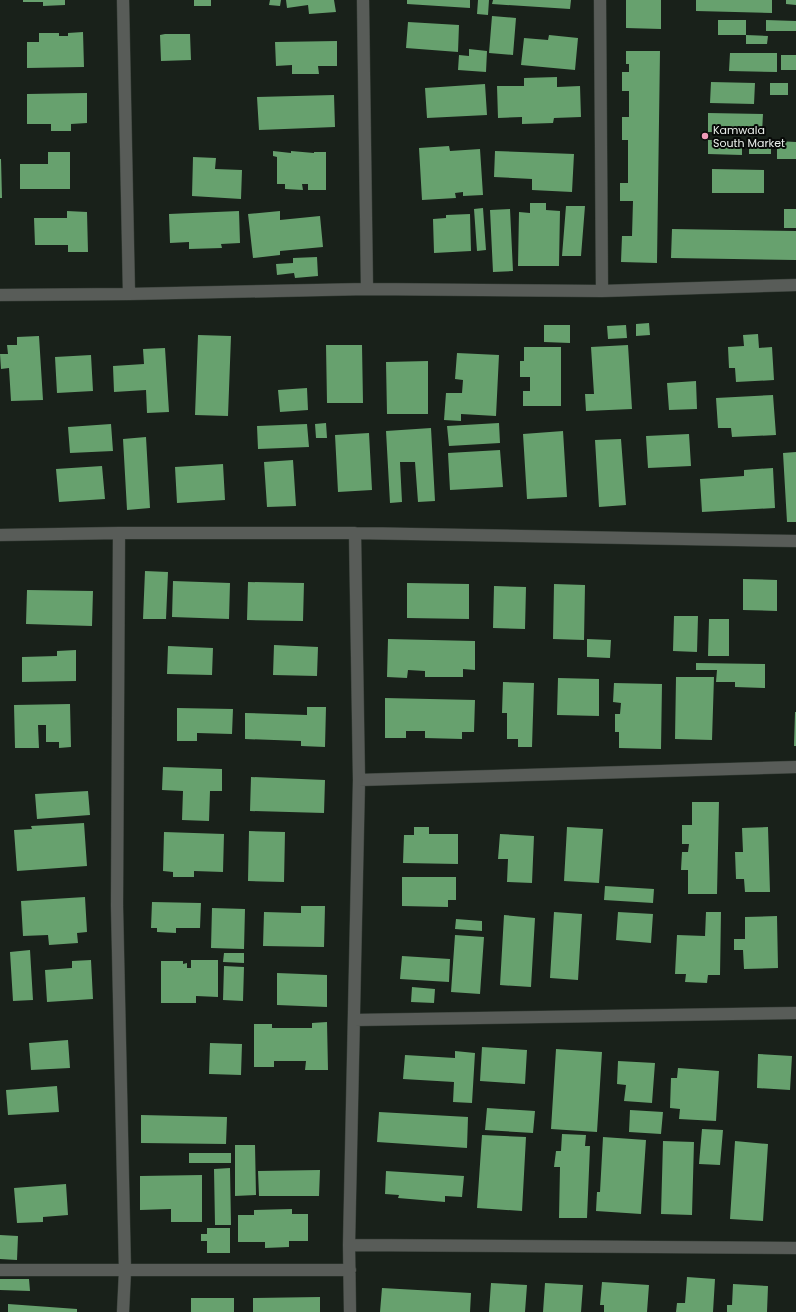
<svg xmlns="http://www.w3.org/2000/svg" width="796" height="1312" viewBox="0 0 796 1312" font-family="Poppins,sans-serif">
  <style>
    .building { fill: #67a16e }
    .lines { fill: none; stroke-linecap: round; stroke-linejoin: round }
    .street-casing { stroke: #363e37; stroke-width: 13 }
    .street { stroke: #585c58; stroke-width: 12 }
    .poi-dot { fill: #ef9ab8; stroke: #070907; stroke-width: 1.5 }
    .labels { text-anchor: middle; stroke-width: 4; stroke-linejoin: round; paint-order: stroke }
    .poi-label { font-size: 11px; fill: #ebf0ec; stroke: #070907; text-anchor: start }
  </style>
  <rect width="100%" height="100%" fill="#19211a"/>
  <path class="building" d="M23,0H65V5L43,6V2H23Z
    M194,0H211V6H194Z
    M270,0H281L280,6L269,5Z
    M286,0H334L336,12L309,14L308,5L287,8Z
    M407,0H470V8L407,4Z
    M478,0H489L488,15L477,14Z
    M493,0H571L570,9L492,4Z
    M626,0H661V29L626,28Z
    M696,0H772V13L696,11Z
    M786,0H796V5L786,4Z
    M492,16L516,18L513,55L489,53Z
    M718,20H746V35H718Z
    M766,20L796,21V31H766Z
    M408,22L459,25L458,52L406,48Z
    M83,32L84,67L27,68V42H39V33H59V36H68V33Z
    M165,34H190L191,60L161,61L160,35Z
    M549,35L578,38L575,70L521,65L524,38L548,40Z
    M746,35L768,36L767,44H746Z
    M337,41V66H318L319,74H292V65L276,66L275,42Z
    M469,49L487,51L486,72L458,70L459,55L469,56Z
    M626,51H660L657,263L621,262L622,236H632L633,201H620V183H628V140H622V117H629V91H622V72H629V64H626Z
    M730,53H777V72L729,71Z
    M781,55H796V70H781Z
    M557,77V87L580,86L581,117L554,118L553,123L522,124V117L498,118L497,86H524V78Z
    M711,82L755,83L754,104L710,103Z
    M770,83H788V95H770Z
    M485,84L487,115L427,118L425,88Z
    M87,93V123L71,124V131H51V124H27V94Z
    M334,95L335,127L259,130L257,97Z
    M708,113L763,114L762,133L708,132Z
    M708,140H742V155L708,154Z
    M777,141L796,142V159H777Z
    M749,143L771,144V154H749Z
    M449,146L450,151L480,149L483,195L463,196V192L455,193L456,198L422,200L419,148Z
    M273,151L291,153V151L314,153V152H326V190H308V184H302L303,190L285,189V184H277V157L273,156Z
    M495,151L574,154L572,192L532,190V179L494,177Z
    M48,152H70V189H20V164H48Z
    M193,157L216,158L215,169L242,170L241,199L192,196Z
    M0,159H1L2,198H0Z
    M712,169L764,170V193H712Z
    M530,203H546V210L560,211L559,266H518L519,212L530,213Z
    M566,206H585L581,256H562Z
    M483,208L486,250L477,251L474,209Z
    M510,209L513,271L493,272L490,210Z
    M784,209H796V228H784Z
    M67,211L87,212L88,252H68V245H35L34,218H67Z
    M239,211L240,243L221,244L222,248L189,249V242L170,243L169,214Z
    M280,211V220L320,216L323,247L280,251V255L253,258L248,214Z
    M470,214L471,251L434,253L433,219L446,218V215Z
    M672,229L796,231V260L671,258Z
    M317,257L318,276L295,278L294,273L277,275L276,264L293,263V258Z
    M649,323L650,335L636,336V324Z
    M544,325H570V343L544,342Z
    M626,325L627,338L608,339L607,326Z
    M758,334L759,348L772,347L774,380L736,382L735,368H729L728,347L744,346L743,335Z
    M198,335L231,336L228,416L195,415Z
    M39,336L43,400L11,401L9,368L1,369L0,354H8L7,345H17V337Z
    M326,345H362L363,403H327Z
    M628,345L632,409L586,411L585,394H594L591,347Z
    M524,347H561V406H523V391H530V377H520V361H524Z
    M165,348L169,412L147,413L146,390L114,392L113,366L144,364L143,349Z
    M457,353L499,355L496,416L461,414V421L444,420L446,393H462L463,380L455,379Z
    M91,355L93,391L57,393L55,357Z
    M428,361V414H387L386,362Z
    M696,381L697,409L669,410L667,383Z
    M307,388L308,410L280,412L278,390Z
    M773,395L776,435L732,437L731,428H718L716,398Z
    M326,423L327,438H316L315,424Z
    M499,423L500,443L449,446L447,426Z
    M111,424L113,451L70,453L68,427Z
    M307,424L309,447L258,449L257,426Z
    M431,428L435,501L418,502L415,462H400L402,502L390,503L386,431Z
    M563,431L567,497L527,499L523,434Z
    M369,433L372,490L338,492L335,435Z
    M689,434L691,466L648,468L646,436Z
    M146,437L150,508L127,510L123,439Z
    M621,439L626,505L599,507L595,440Z
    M500,450L503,487L450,490L448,453Z
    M796,452V522H787L783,453Z
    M293,460L296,506L267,507L264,462Z
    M223,464L225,500L177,503L175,467Z
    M102,466L105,499L59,502L56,469Z
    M773,468L775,508L702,512L700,479L744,476V470Z
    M145,571L168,572L166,619H143Z
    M743,579L777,580V611L743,610Z
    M173,581L230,583L229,619L172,617Z
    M248,582L304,583L303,621L247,620Z
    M407,583L469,584V619L407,618Z
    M554,584L585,585L584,640L553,639Z
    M494,586L526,587L525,629L493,628Z
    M27,590L93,591L92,626L26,624Z
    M674,616H698L697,652L673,651Z
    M709,619H729V656H708Z
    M388,639L475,641V670L463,669V677H425V671L408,670L407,678L387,677Z
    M587,639L611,640L610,658L587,657Z
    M274,645L318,647L317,676L273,675Z
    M168,646L213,648L212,675L167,674Z
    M76,650V681L22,682V657L57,656V651Z
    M696,663L765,664V688L735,687V682H716L717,670H696Z
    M676,677H714L712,740L675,739Z
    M558,678L599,679V716L557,715Z
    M503,682L534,683L532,747H518V739H507V713H502Z
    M614,683L662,684L661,749L619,748V732H615V714H620L621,703L613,702Z
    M385,698L475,700L474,732H462V739L425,738V731H406V738H385Z
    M70,704L71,747L59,748V742H46V725H38L39,748H15L14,705Z
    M307,707H326L325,747L301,746V741L245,739V713L307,715Z
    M177,708L233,709L232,734L197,733V741H177Z
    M795,712H796V746H794Z
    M163,767L222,769V791H210L209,821L182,820L183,791L162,790Z
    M251,777L325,780L324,813L250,811Z
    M88,791L90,815L37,819L35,794Z
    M692,802H719L717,894H688V870H681L682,852H688L689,844H682V825H692Z
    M84,823L87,866L17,871L14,830L32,829L31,826Z
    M414,827H429V834H458V864L403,863L404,835H414Z
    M567,827L603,829L599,883L564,881Z
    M768,827L770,892H745L744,879H736L735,852H743L742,828Z
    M249,831L285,832L284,882L248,881Z
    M164,832L224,834L223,872L194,871V877H173V872L163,871Z
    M500,834L534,836L532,883L507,882L508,859H498Z
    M402,877H456V900H448V907L402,906Z
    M605,886L654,889L653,903L604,900Z
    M85,897L87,932L77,933L78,943L49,945L48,935L23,936L21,901Z
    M152,902L201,903L200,928H176V933L157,932V928H151Z
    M301,906H325L324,947L263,946L264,912L301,913Z
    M212,908L245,909L244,949L211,948Z
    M554,912L582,914L578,980L550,978Z
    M618,912L653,914L651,943L616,940Z
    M706,912H721L720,975H708L707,983L685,982L686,974H675L677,935L705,936Z
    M504,915L535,918L531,987L500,985Z
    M777,916L778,968L744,969L743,950H734V939H745V917Z
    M456,919L482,921V931L455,929Z
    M455,935L484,937L480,994L451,992Z
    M30,950L33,1000L13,1001L10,952Z
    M224,953H244V963L223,962Z
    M402,956L450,959L449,982L400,979Z
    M91,960L93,999L47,1002L45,970L72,968V961Z
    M191,960H218V997L196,996V1003H161V961H183V964L187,963V968H191Z
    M224,966L244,967L243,1001L223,1000Z
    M277,973L327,975V1007L277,1005Z
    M412,987L435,989L434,1003L411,1002Z
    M327,1022L328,1070H305L306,1061H274V1067H254V1024H272V1028H312V1023Z
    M68,1040L70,1068L31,1070L29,1043Z
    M210,1043L242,1044L241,1075L209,1074Z
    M482,1047L527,1050L525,1084L480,1081Z
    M556,1049L602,1052L597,1132L551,1129Z
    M455,1051L475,1053L472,1103L453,1102L454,1082L403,1079L405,1055L455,1058Z
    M758,1054L792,1056L790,1090L757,1088Z
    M618,1061L655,1063L652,1103L624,1101L626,1085L617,1084Z
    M678,1068L719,1071L716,1121L679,1119L680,1109L670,1108L671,1078H677Z
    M57,1086L59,1112L8,1115L6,1090Z
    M487,1108L535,1111L533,1133L485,1130Z
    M630,1110L663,1112L661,1134L629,1132Z
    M379,1112L468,1117L467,1148L377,1142Z
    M141,1115L227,1117L226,1144L141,1143Z
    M702,1129L723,1130L720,1165L699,1164Z
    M562,1134L586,1135L585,1146H590L587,1218H559L560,1167H554L556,1151H561Z
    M482,1135L526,1137L522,1211L477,1208Z
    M603,1137L646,1140L641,1214L596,1211L597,1192H600Z
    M663,1141L694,1142L692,1215L661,1214Z
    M735,1141L768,1144L763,1221L730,1219Z
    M235,1145H255L256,1195L235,1196Z
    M189,1153H231V1163H189Z
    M230,1168L231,1225H215L214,1169Z
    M320,1170L319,1196H259L258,1171Z
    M386,1171L464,1176L462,1197L445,1196V1202L398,1198L399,1195L385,1194Z
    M202,1175V1222H171V1209L140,1210V1176Z
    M66,1184L68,1215L43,1217V1222L17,1223L14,1188Z
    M292,1209V1214H308V1241H289V1247L265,1248V1242H238V1215H254V1210Z
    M207,1228H230V1253H207V1241H201V1234H207Z
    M0,1235L18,1236L17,1260L0,1259Z
    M687,1277L715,1279L713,1312H676L677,1303H685Z
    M0,1279H29L30,1291L0,1290Z
    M602,1282L649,1285L647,1312H604V1305H600Z
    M491,1283L527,1285L525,1312H489Z
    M545,1283L583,1285L581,1312H543Z
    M733,1284L768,1286L767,1312H727V1305H732Z
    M382,1288L471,1293L470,1312H380Z
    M320,1297V1312H253V1298Z
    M191,1298H234V1312H191Z
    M8,1304L77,1309V1312H8Z"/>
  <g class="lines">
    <g class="street-casing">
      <path id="street" d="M123,0L129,294
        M363,0L367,289
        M600,0L602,291
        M0,295L129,294L367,289L602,291L796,285
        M119,533L117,906L125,1271L123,1312
        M0,535L119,533H355L796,541
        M359,780L796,767
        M354,1020L796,1013
        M349,1245L796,1248
        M0,1270H350
        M350,1312L349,1245L359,780L355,533"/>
    </g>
    <use href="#street" class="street"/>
  </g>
  <circle class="poi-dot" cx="705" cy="136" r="4"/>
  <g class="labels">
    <g class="poi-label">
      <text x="713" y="134">Kamwala<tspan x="713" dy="13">South Market</tspan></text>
    </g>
  </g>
</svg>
